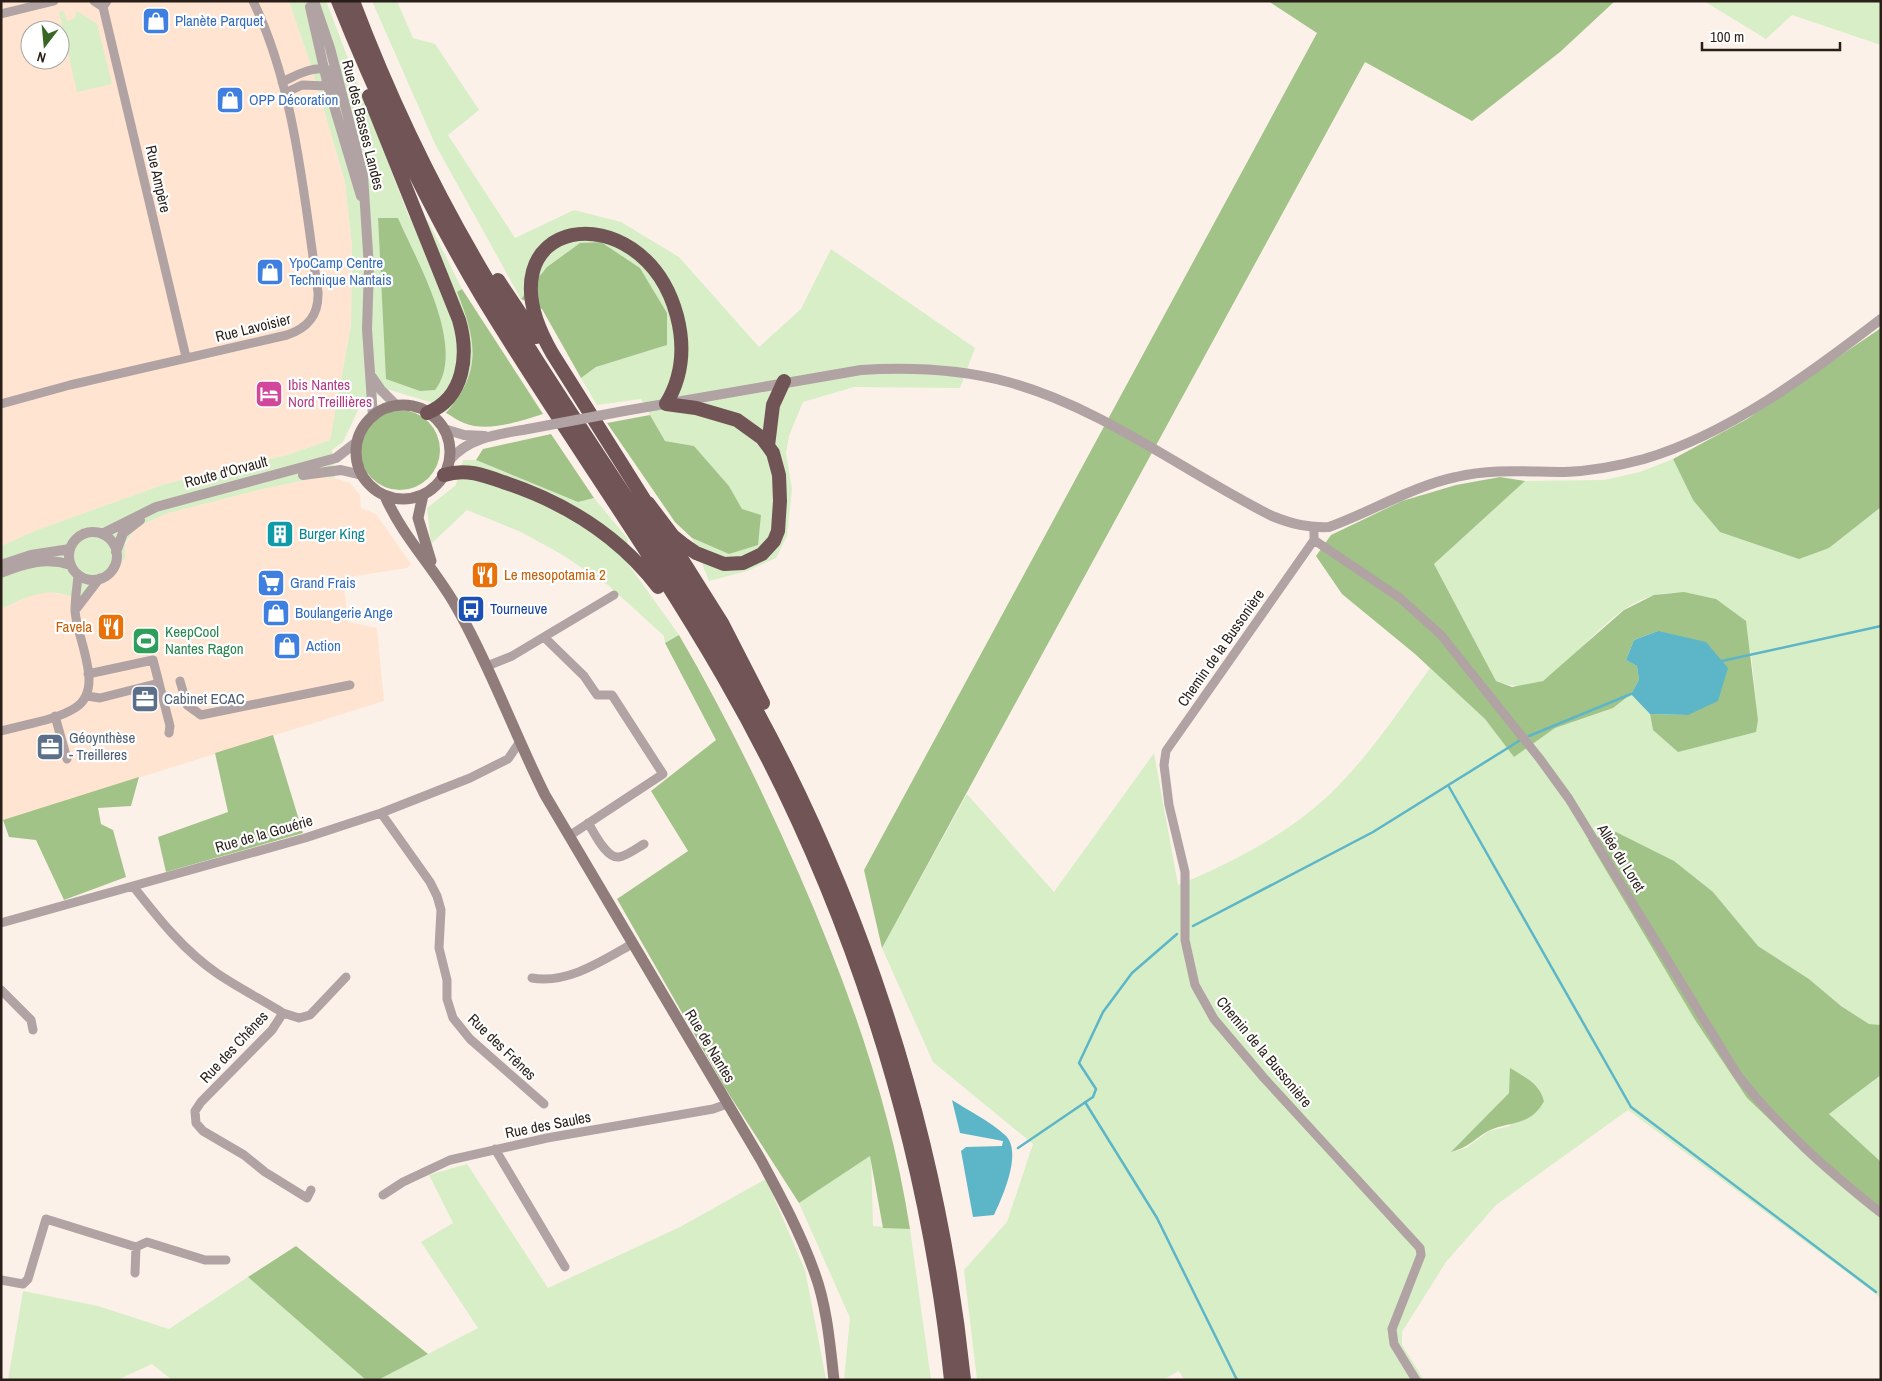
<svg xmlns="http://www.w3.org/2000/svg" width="1882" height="1381" viewBox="0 0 1882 1381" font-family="'Archivo Narrow',sans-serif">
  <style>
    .built { fill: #ffe5d1; fill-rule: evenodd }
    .green { fill: #d7eec7; fill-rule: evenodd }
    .forest { fill: #a1c388 }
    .water { fill: #5db5c8 }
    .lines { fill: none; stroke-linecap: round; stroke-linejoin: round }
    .stream { stroke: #5db5c8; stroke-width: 2.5 }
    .minor { stroke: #b1a2a3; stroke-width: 9 }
    .tertiary { stroke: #b1a2a3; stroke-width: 10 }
    .secondary { stroke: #917c7c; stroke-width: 11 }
    .trunk { stroke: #705456; stroke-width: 14 }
    .tertiary-bridge { stroke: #b1a2a3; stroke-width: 10 }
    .labels { text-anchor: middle; stroke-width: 4.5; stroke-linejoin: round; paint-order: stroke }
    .shop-label { font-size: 15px; fill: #366cbe; stroke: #fff; text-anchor: start }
    .street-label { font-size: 15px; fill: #291f18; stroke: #fff }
    .hotel-label { font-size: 15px; fill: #b23c85; stroke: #fff; text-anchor: start }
    .culture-label { font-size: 15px; fill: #0d838f; stroke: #fff; text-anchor: start }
    .food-label { font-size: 15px; fill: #c56008; stroke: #fff; text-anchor: start }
    .transit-label { font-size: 15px; fill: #164399; stroke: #fff; text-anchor: start }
    .leisure-label { font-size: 15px; fill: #27864d; stroke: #fff; text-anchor: start }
    .service-label { font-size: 15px; fill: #4e5e75; stroke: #fff; text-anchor: start }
  </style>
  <rect width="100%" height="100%" fill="#fcf1e9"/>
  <path class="built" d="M1,1H289L311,66L345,182L352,246L351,325L330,440L287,455L165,484L37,530L1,546ZM30,30H60V60H30Z
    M321,477L335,478L350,483L360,495L361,508L376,514L411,564L407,568L343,578L348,622L377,628L384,701L1,821V609L41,591L68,595L85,602L137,527L168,513L267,488Z"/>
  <path class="green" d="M289,1H326L409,217L428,221L462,289L457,293C476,340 483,371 446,413L430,402L390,390L362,402L343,442L332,450L335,478L321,477L267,488L168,513L137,527L125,543V558L108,580L95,585L85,602C48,585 36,593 1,609V546L37,530L165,484L287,455L330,440L351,325L352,246L345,182L311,66ZM398,218L437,310L445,340L382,291L378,219Z
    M372,1H397L413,38L435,44L479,110L448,135L515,238L574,210L621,222L679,257L759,347L801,309L831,249L975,348L960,388L854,387L803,402L789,436L786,453L792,489L787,536L776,558L747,571L709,581L692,538L729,554L742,509L729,486L694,446L665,441L641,399L597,405L581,378L596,367L667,345V313L640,268L601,242L580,243L547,267L521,299L435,144Z
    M1704,1H1881V45L1792,15L1766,39Z
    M64,11L67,21L74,19L77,11L97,24L112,84L77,92L59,12Z
    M1673,459L1693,500L1829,548L1881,507V1025L1869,1024L1841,1006L1809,979L1758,946L1713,892L1588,840L1695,1020L1747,1098L1816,1164L1881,1217V1298L1628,1110L1496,1205L1446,1262L1402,1332V1345L1424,1380H1184L1179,1371L1162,1380H977L964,1270L1007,1222L1033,1144L933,1062L882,948L967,794L1054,892L1154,753L1178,885C1230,864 1291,832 1331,793C1369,756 1399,711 1430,668L1485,719L1514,756L1555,728L1613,708L1634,640L1688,715L1650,714L1653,730L1758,720L1751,653L1716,599C1695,594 1677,590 1656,595C1609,606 1582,656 1544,680C1530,689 1510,687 1496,681L1434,564L1525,481L1604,480L1640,472ZM1509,1093L1510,1126L1489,1131L1466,1148L1452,1152Z
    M463,460H476L578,502L594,498L628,539L626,561L679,635L665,643L664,636L608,585L561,554L521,532L467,510L431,544L427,508L456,485Z
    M1881,1075V1162L1829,1114Z
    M871,1155L873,1226L910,1229L931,1380H844L850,1318L799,1203Z
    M467,1164L548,1288L680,1227L766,1179L805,1270L826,1379L378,1380L478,1328L421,1242L453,1223L429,1175Z
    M248,1277L366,1380H172L152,1364L117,1380H8L23,1291L98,1306L169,1329Z"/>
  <path class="forest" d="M1268,1H1615L1560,52L1472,121L1365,62L882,948L864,870L1317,33Z
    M378,218H398C416,260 468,348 435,390L420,391L386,379Z
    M601,242L640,268L667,313V345L596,367L581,378L542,309L521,299L547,267L580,243Z
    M462,289L543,414C520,421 488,433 464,423C458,421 452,416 446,413C483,371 476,340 457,292Z
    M1881,328V507L1829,548L1799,559L1720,532L1693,500L1673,459L1747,419Z
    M360 450a40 40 0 1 1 80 0a40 40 0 1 1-80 0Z
    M650,415L665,441L694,446L729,486L742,509L761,515L758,545L729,554L692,538L675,522L607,423Z
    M551,434L594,498L578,502L476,460L483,449Z
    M1500,477L1525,481L1434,564L1496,681L1512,687L1543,681L1624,610L1654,595L1684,592L1716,599L1746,621L1758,720L1756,732L1678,752L1653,730L1650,714L1688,715L1658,631L1634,640L1626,660L1637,666L1639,680L1631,694L1613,708L1555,728L1514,757L1485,719L1415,654L1342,594L1316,556L1331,535L1402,501L1456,485Z
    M679,635C724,712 763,792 799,874C849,989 891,1105 910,1229L883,1228L870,1156L799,1203L725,1088L617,899L688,851L651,791L716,740L665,643Z
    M273,735L303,833L166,872L158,837L228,812L215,753Z
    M139,777L131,806L98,808L101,824L113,830L126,877L64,900L36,840L9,837L3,820Z
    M1616,832L1674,861L1713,892L1758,946L1809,979L1841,1006L1869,1024L1881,1025V1075L1829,1114L1881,1162V1217L1816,1164L1747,1098L1695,1020L1588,840Z
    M1510,1068C1526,1078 1539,1083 1544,1101C1531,1127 1508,1121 1488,1131C1473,1140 1469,1147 1451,1152L1509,1093Z
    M296,1246L428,1354L378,1380H366L248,1277Z"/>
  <path class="water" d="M1658,631L1706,642L1728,668L1718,701L1688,715L1650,714L1631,694L1639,680L1637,666L1626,660L1634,640Z
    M952,1100C969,1111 990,1121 1005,1135C1023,1151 1003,1196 994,1215L973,1217L961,1151L966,1147L1002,1146L1003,1141L960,1133Z"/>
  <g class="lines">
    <path class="stream" d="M1722,661L1881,626
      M1529,736L1631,694
      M1448,785L1631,1107L1876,1292
      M1193,926L1373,832L1519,741
      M1085,1102L1157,1218L1237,1380
      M1018,1148L1093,1097L1096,1089L1079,1063L1103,1012L1132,973L1177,934"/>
    <path class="minor" d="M94,1L103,7L107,1
      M103,7L186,357
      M1,14L54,1
      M282,82C295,76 314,65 328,70L337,90
      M285,93L302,85L328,86
      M1,404L70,385L287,335C308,328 319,315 318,292C304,198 295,87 253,1
      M1314,528V540L1166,751L1164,765L1169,805L1185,872V940L1195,985L1214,1019L1264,1078L1420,1248L1421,1255L1392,1329L1394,1344L1416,1380
      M1314,540L1400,598L1441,635L1540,759L1569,799L1737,1074C1778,1127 1828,1171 1881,1213
      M77,608L100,578
      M544,637L584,676L597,695H612L663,774L569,836
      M487,666L512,656L614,595
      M180,681L187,705L201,715L350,685
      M159,683L170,726L169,733
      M87,696L100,698L159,683L153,660L88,674
      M55,716L67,759
      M1,731C25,724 54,721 75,708C106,689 76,638 75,610C75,599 77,587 78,576
      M381,813L430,882L437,896L441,910L439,948L447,980V999L453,1018L470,1039L544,1104
      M588,823C594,832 606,859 619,857C627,856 637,848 644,844
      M133,886C158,918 184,951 218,974C239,988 262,1000 283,1013L272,1030L201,1102L195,1111L196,1123L203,1131L244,1155L265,1172L307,1198L311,1190
      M1,923L305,838L381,813L470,778L508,759L519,743
      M532,978C568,984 602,961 632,944
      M1,990L31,1020L33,1030
      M283,1013L299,1018L310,1015L346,977
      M495,1149L565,1267
      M383,1195L403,1182L450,1160L547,1138L713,1109L727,1104
      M135,1273L136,1247L147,1242L205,1260H226
      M1,1280L23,1284L28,1279L46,1219L136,1247"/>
    <path class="tertiary" d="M314,1L330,48L363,175L369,268L367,329L373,417
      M310,7L328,86L361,196
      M372,377L381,390L397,406
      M624,411L861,370C910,367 960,369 1008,382C1103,408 1184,472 1272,516C1292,524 1308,528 1329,527C1371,512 1413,486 1456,477C1493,468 1529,472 1565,472C1592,471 1618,466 1644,459C1729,434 1811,373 1881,319
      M444,429L464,435L485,436
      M449,461C468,437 500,434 528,429
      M303,475L341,470L362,475
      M69 556a24 24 0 1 1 48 0a24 24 0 1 1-48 0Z
      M102,534L156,507L336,458L358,441
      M116,552L123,533L140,520
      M1,565L31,555L70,549
      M1,573C25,563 46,557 71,565"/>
    <path class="secondary" d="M356 452a47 47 0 1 1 94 0a47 47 0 1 1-94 0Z
      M423,495L418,518L431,561
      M385,496C402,536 436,570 457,608C491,668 514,733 545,795L761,1160C781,1197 801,1234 815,1274C827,1307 830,1345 834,1380"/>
    <path class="trunk" d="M338,1C379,103 426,203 482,297C560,426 649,548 724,678C848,893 925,1134 951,1380
      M353,1C387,91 429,180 478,264C557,400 652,528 731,665C858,884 938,1128 964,1380
      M369,96L459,320C469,354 465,398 427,413
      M498,280L536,337
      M768,446L773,405L784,381
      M444,475C465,468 484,475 503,482C564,502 619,536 658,587
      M648,503L673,536L683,544L696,553L724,564L743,563L762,554L774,541L778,531L780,501L779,475L773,453L762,438L737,420L696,408L666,404C683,376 685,347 677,316C643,189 472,215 552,353L722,623L763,703"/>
    <path class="tertiary-bridge" d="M528,429L624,411"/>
  </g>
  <defs>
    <g id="shop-square" transform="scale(1.4375)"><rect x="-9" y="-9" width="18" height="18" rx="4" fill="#3f7fe0" stroke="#fff"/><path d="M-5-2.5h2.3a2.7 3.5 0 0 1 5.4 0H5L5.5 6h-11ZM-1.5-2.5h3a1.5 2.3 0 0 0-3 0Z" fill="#fff"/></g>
    <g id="hotel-square" transform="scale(1.4375)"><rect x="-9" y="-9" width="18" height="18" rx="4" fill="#d1479c" stroke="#fff"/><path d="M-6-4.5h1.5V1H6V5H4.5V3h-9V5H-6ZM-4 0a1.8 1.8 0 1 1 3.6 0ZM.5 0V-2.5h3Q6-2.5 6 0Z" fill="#fff"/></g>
    <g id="building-square" transform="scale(1.4375)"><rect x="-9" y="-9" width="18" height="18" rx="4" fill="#0f9aa8" stroke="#fff"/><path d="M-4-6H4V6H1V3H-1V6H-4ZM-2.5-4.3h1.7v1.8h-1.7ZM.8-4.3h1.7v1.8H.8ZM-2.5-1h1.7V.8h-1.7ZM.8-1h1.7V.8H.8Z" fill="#fff"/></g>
    <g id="restaurant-square" transform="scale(1.4375)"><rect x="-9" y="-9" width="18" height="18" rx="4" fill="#e8710a" stroke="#fff"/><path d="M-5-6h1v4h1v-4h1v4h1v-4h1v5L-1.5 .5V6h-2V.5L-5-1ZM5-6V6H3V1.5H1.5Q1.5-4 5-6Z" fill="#fff"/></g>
    <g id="supermarket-square" transform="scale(1.4375)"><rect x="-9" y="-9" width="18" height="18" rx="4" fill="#3f7fe0" stroke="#fff"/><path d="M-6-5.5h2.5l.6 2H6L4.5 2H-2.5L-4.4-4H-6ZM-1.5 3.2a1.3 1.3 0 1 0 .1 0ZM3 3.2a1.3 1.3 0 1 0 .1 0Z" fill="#fff"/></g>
    <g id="bus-square" transform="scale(1.4375)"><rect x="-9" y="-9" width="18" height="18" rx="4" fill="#1a4fb4" stroke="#fff"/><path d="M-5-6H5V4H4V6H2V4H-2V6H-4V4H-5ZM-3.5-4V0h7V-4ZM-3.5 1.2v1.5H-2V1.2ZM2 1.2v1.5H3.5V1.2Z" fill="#fff"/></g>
    <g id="stadium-square" transform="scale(1.4375)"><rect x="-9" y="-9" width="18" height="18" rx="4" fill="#2e9e5b" stroke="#fff"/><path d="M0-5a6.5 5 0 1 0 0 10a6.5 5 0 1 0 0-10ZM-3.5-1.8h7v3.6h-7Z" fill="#fff"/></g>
    <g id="office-square" transform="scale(1.4375)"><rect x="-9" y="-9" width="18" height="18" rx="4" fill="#5c6f8a" stroke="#fff"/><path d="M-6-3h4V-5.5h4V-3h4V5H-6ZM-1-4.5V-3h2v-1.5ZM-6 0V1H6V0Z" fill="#fff"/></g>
  </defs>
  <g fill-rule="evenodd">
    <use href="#shop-square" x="156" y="21"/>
    <use href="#shop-square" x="230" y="100"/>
    <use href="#shop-square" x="270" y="272"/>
    <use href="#hotel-square" x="269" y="394"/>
    <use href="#building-square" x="280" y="534"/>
    <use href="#restaurant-square" x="485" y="575"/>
    <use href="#supermarket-square" x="271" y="583"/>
    <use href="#bus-square" x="471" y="609"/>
    <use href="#shop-square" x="276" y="613"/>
    <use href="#restaurant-square" x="111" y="627"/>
    <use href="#stadium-square" x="146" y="641"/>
    <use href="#shop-square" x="287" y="646"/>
    <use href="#office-square" x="145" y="699"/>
    <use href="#office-square" x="50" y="747"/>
  </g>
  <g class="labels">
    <g class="shop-label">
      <text x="175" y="26">Planète Parquet</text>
      <text x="249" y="105">OPP Décoration</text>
      <text x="289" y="268">YpoCamp Centre<tspan x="289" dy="17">Technique Nantais</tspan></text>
      <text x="290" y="588">Grand Frais</text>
      <text x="295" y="618">Boulangerie Ange</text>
      <text x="306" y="651">Action</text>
    </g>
    <g class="street-label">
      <text transform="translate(363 125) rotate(76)" y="5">Rue des Basses Landes</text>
      <text transform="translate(158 179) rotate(77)" y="5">Rue Ampère</text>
      <text transform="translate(253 328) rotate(-14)" y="5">Rue Lavoisier</text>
      <text transform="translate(226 472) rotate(-15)" y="5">Route d'Orvault</text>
      <text transform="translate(1221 648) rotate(-55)" y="5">Chemin de la Bussonière</text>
      <text transform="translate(264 834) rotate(-16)" y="5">Rue de la Gouérie</text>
      <text transform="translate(1621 858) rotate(58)" y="5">Allée du Loret</text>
      <text transform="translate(710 1046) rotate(59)" y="5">Rue de Nantes</text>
      <text transform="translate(234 1047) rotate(-47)" y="5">Rue des Chênes</text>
      <text transform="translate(502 1047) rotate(44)" y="5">Rue des Frênes</text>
      <text transform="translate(1264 1052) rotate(50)" y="5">Chemin de la Bussonière</text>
      <text transform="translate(548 1125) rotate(-11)" y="5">Rue des Saules</text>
    </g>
    <g class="hotel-label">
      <text x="288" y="390">Ibis Nantes<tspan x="288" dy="17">Nord Treillières</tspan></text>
    </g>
    <g class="culture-label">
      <text x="299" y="539">Burger King</text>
    </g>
    <g class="food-label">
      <text x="504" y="580">Le mesopotamia 2</text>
      <text x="92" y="632" text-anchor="end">Favela</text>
    </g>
    <g class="transit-label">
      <text x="490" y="614">Tourneuve</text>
    </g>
    <g class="leisure-label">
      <text x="165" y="637">KeepCool<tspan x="165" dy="17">Nantes Ragon</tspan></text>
    </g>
    <g class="service-label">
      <text x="164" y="704">Cabinet ECAC</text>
      <text x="69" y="743">Géoynthèse<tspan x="69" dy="17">- Treilleres</tspan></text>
    </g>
  </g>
  <rect width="1882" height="1381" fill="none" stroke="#291f18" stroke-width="5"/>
  <g transform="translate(45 45) rotate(196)"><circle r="24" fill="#ffffff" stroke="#a9a5a3"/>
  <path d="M0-4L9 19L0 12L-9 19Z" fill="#386625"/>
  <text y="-8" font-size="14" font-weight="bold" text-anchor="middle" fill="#291f18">N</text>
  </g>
  <path d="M1702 42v8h138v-8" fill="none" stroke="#291f18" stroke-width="2.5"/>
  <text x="1710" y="42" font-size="15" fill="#291f18" stroke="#ffffff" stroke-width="4" paint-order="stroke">100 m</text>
</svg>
